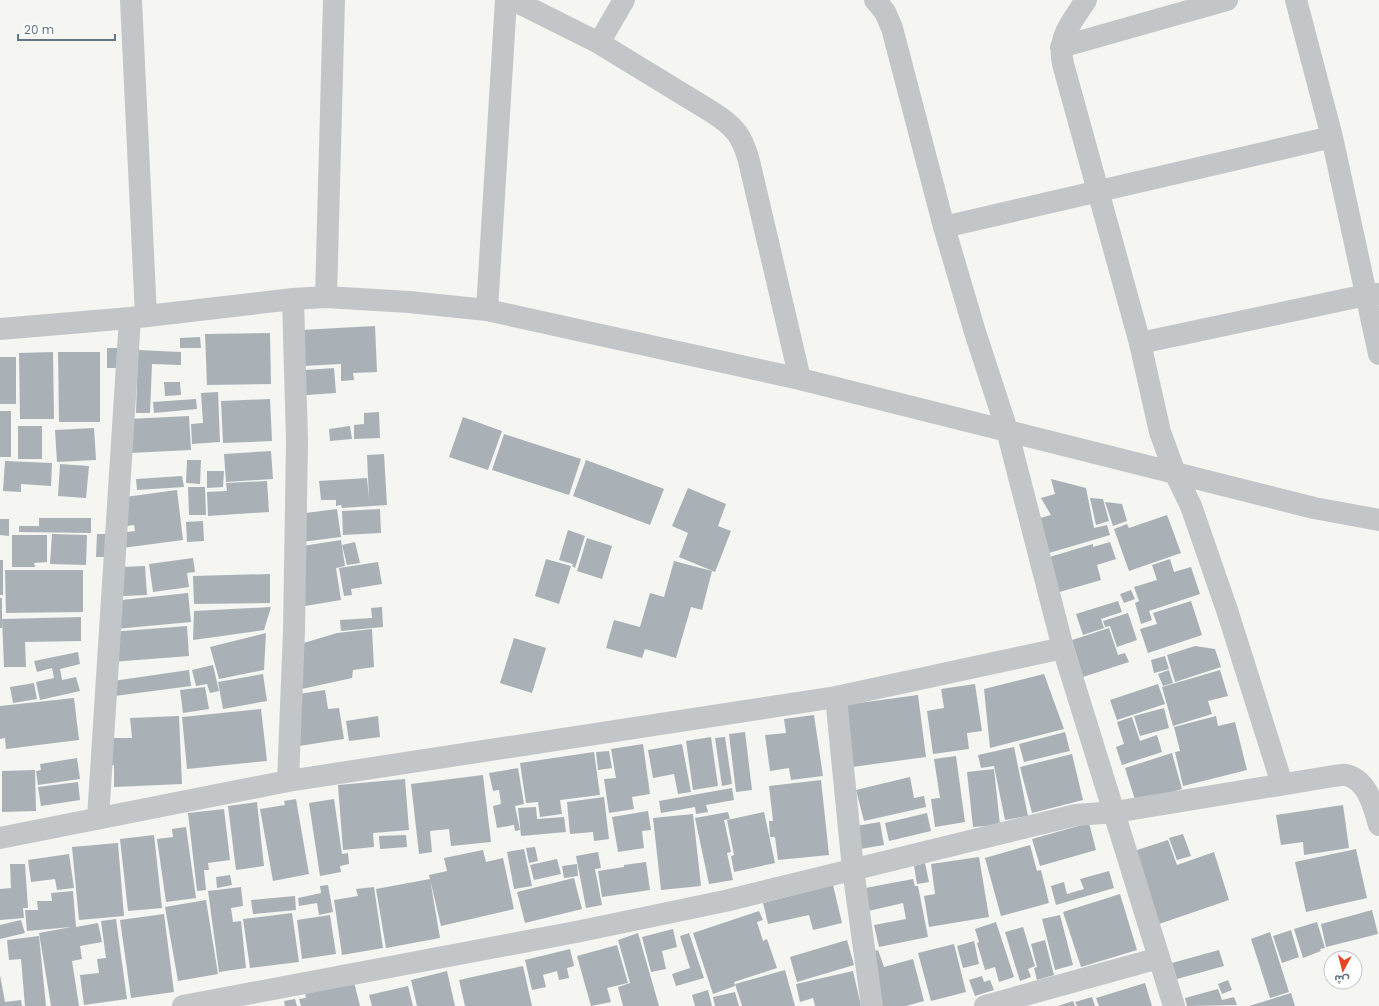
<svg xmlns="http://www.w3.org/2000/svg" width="1379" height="1006" viewBox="0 0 1379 1006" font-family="Poppins,'Noto Sans Arabic',sans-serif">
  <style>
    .building { fill: #a9b1b6 }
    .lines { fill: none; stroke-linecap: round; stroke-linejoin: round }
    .minor { stroke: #c2c6c9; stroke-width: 22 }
  </style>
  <rect width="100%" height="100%" fill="#f5f5f1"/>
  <path class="building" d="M375,326L377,372L353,373L354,380L341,381V364L303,366L300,330Z
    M270,333L271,384L207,385L205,334Z
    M200,337L201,348H180V338Z
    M107,348H117V368H107Z
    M138,350L181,352V365L152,364L150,413H136Z
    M53,352L54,419H20L19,353Z
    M58,352H100V422H59Z
    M0,357H16V404H0Z
    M334,368L336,393L293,396L291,371Z
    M164,382H180L181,395L165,396Z
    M218,392L220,442L192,444L191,424L203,423L201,393Z
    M196,399L197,409L154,413L153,402Z
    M270,399L272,441L223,443L221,401Z
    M0,411H11V457H0Z
    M379,412L380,438L354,439V425L364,424V413Z
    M189,416L191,450L130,453L128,419Z
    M463,417L502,431L488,470L449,457Z
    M18,426H42V459H18Z
    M350,426L352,439L330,441L329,429Z
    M94,428L96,460L57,462L55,430Z
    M504,434L581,459L569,495L492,470Z
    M271,451L273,479L226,482L224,454Z
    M384,454L387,505L342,508L341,505L336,506V500H321L319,481L367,478L369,499L367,455Z
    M187,460H201L200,484L186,483Z
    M586,460L664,489L650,525L573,496Z
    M5,461L52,463L51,486L21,484V492L3,491Z
    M60,464L89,466L86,498L58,496Z
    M207,471H224L223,487L207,488Z
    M182,476L184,487L137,490L136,479Z
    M1051,479L1086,488L1094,528L1107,525L1110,535L1049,553L1040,518L1051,515L1041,498L1055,494Z
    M267,481L269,512L208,516L207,492L227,491L226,483Z
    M188,487H205L206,515H189Z
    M688,488L726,504L718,526L731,531L715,572L679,557L688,533L672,526Z
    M177,490L183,540L122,548L119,533L135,531L134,525L126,526L118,498Z
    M1090,498L1103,499L1109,521L1096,525Z
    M1105,502L1122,504L1127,521L1113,526Z
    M337,509L341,537L301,542L298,514Z
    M380,509L381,533L343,535L342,511Z
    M1167,515L1181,553L1129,571L1114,529L1127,524L1129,528Z
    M39,518H91V533L19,532V526H39Z
    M0,519H9V536L0,535Z
    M203,521L204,541L187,542L186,522Z
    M568,530L585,536L575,568L572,566L573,564L559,560Z
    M52,534L87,535L86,565L50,564Z
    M97,534H118L117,557H96Z
    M12,535H47V562L34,563L35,567H12Z
    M587,538L612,546L602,579L577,571Z
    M341,540L345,566L336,568L341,600L305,606L296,547Z
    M355,542L360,563L347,565L342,545Z
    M1110,542L1116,559L1097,565L1101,580L1056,593L1046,558L1093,544V547Z
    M193,558L195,572L187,573L189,587L153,592L149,564Z
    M546,559L571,566L559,604L535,596Z
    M1170,559L1174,572L1191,567L1200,594L1149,611L1152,620L1141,624L1135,603L1139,601L1134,587L1157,580L1152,565Z
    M0,560H3V595H0Z
    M674,561L712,571L702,610L691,607L676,658L645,649L642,658L606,648L614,620L640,627L650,593L664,597Z
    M378,562L382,584L351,589L352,595L344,596L339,568Z
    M145,566L147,595L123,596L121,567Z
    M5,570H83V612L6,613Z
    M270,574V603L194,604L193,576Z
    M1131,590L1135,599L1124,603L1120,594Z
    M188,593L191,622L115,629L112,601Z
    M0,598H2V628H0Z
    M1118,601L1122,612L1101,619L1104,628L1083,635L1076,614Z
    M1191,601L1202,635L1148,653L1140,629L1157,624L1153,613Z
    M271,607L264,630L193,640L194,611Z
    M382,607L383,627L341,631L340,620L372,618L371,608Z
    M1128,613L1137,640L1117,647L1110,626L1105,627L1103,621Z
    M81,617V641L25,642L26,667H4L2,619Z
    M187,626L189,656L112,662L110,632Z
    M1109,628L1118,655L1125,653L1129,662L1083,677L1072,640Z
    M372,629L374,667L353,670L352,678L297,690V645L337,633Z
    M266,633L264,670L219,679L210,647Z
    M514,638L546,648L532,693L500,683Z
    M1195,646L1215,649L1221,667L1175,682L1167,655Z
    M78,652L80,664L60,669L62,680L76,677L80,691L40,700L36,682L54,678L52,668L37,672L34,661Z
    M1165,656L1169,669L1154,673L1151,660Z
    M213,665L219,691L210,693L207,684L196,686L192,670Z
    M189,670L191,686L115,696L113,681Z
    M1169,670L1173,683L1163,686L1158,674Z
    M1220,670L1228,696L1208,701L1212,714L1173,726L1162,687Z
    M263,674L267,701L223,709L218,682Z
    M1044,674L1064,729L990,748L984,689Z
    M34,683L37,699L13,703L10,687Z
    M975,684L982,731L967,733L969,749L933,754L927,711L944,708L941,689Z
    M1158,684L1165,704L1117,720L1110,700Z
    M205,687L209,709L183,713L180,690Z
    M325,690L328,709L339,708L344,739L299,746L292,695Z
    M918,695L926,757L852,767L844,705Z
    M74,698L79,740L6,749L5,738L0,739V706Z
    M1164,708L1169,728L1140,736L1134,716Z
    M261,709L267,761L187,769L182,717Z
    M814,715L823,776L791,780L789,768L770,771L765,735L786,733L784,719Z
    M179,716L182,784L114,787V765L109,766L108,738H132L130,718Z
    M378,716L380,737L349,741L346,721Z
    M1216,716L1218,726L1235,722L1247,770L1183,786L1175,752L1180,751L1174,727Z
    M1132,717L1140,741L1157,735L1162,752L1122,765L1116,747L1124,744L1117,722Z
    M745,732L752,790L736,792L729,734Z
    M1065,732L1070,751L1024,762L1019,744Z
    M711,737L718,786L693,790L686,741Z
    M725,737L732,784L722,786L715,738Z
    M643,744L650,794L632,797L634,809L609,813L604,779L616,778L611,749Z
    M682,744L691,792L678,794L674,774L653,778L648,750Z
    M1014,747L1028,816L1005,820L994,766L981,768L978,755Z
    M609,751L612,768L598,770L596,752Z
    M594,752L600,795L560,800L562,814L540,817L538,802L526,803L520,763Z
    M1172,753L1182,789L1136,803L1125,768Z
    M1072,754L1083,800L1032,813L1020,767Z
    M956,756L965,822L935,827L931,799L940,798L934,759Z
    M77,758L80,779L38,785L36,771L41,770L40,764Z
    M518,768L524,804L515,806L520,830L515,831L514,825L497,828L493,806L501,804L499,790L493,791L489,773Z
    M994,769L1000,825L973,827L967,772Z
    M35,770L36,811L2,812V771Z
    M483,775L491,842L451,846L449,829L430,831L432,852L419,854L411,784Z
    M910,777L914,798L924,796L926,807L864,821L856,790Z
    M405,779L409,830L373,833L374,847L343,850L338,785Z
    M821,780L829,855L778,860L775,837H770L769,821H773L769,786Z
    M78,782L80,800L41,806L38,787Z
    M732,788L734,800L706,805L708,812L696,814L695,807L661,813L659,801Z
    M604,797L609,839L594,841L593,832L570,834L567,802Z
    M296,799L309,874L273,881L260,809L285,805L284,801Z
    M334,799L342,854L348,853L349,864L340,866L341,872L320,876L309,803Z
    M257,802L264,866L236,870L228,806Z
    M1343,805L1349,848L1304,855L1303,842L1281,845L1276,815Z
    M536,807L537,819L564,817L566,832L521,836L518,808Z
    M224,809L230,860L208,863L209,870H204L206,890L197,891L188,813Z
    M648,811L651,830L642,831L644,848L618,852L612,817Z
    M728,812L730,819L724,820L731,852L727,853L733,880L709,884L695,818Z
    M764,812L775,863L734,872L731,856L734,855L727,820Z
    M927,813L931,831L889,841L885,823Z
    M693,814L701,886L661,890L653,818Z
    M880,822L884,845L860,849L856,826Z
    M1089,823L1096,850L1040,866L1032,839Z
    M186,827L196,898L166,902L157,839L173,837L172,829Z
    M1183,834L1191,856L1177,860L1169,838Z
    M154,835L162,908L128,911L120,839Z
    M406,835L407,847L380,849L379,836Z
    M1168,840L1177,865L1214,852L1229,900L1159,924L1134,851Z
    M118,843L124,916L79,920L72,847Z
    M1030,845L1037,871L1041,870L1049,903L1001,916L985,858Z
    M535,847L538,861L529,863L526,848Z
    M524,849L532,886L514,889L507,852Z
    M1356,849L1367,898L1306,912L1295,862Z
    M483,850L486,862L503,858L514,909L441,926L429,875L447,871L444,858Z
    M598,852L601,868L595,869L602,905L586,908L576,856Z
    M69,854L74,888L57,890L55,879L31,882L28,860Z
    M979,857L989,917L929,927L924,896L935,894L931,864Z
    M557,859L561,874L534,880L530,865Z
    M646,862L650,890L602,897L598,871L624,867V865Z
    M925,863L929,882L917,884L914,866Z
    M10,864H25L28,908H23L24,918L0,920V889L11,888Z
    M577,864L578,876L564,878L562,866Z
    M1109,871L1114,888L1056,905L1051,886L1064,882L1067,894L1084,889L1080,879Z
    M230,875L232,885L217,888L216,877Z
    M574,878L582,909L525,923L517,892Z
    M430,879L440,938L386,948L376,889Z
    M913,879L915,886H918L928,937L879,947L874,925L906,919L903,903L864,912L860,889Z
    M328,885L333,912L319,915L317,903L299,906L298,898L321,893L320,886Z
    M833,885L842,923L813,930L809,915L768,924L763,903Z
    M241,887L243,906L231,908L233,922L241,921L246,968L219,972L208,891Z
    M374,887L383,948L342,955L334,900L358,896L356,889Z
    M73,891L76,927L98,923L102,942L80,946L82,959L72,961L79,1006H51L39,933L71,927L27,931L25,910H38L37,901H52L51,893Z
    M1120,894L1137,950L1081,967L1063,912Z
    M295,896L296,910L253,914L251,900Z
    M206,900L218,974L178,981L165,907Z
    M1372,910L1378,934L1326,947L1321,924Z
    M759,911L763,920L757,922L763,941L767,939L777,968L734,982L735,986L713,994L693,933Z
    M292,913L299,962L250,968L243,919Z
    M164,914L174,992L131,998L120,920Z
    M330,915L336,954L302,959L297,920Z
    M1060,915L1073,965L1055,970L1042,919Z
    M116,919L127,999L84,1005L80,975L99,973L97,959L106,958L101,921Z
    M21,920L25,933L0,939V925Z
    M996,922L1014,977L999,982L995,967L985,970L977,943L979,942L975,929Z
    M1317,922L1325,948L1320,949L1321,951L1303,958L1294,929Z
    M1023,927L1035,966L1028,969L1031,977L1020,981L1005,932Z
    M673,929L677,947L662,951L666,969L651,972L642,937Z
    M1291,930L1299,957L1282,963L1273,936Z
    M1270,932L1289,992L1270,998L1251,939Z
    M638,933L659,1006H623L618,987L630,983L618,940Z
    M689,933L704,978L676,986L672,974L690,968L680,936Z
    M39,936L46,1006H25L21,959L9,960L7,940Z
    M847,940L854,965L797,982L790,957Z
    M1045,940L1054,975L1037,980L1034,968L1037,967L1031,944Z
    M974,941L979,964L963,968L957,946Z
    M954,944L966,992L931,1001L918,953Z
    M617,945L628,983L607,988L611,1002L591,1006L577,956Z
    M570,949L574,966L567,968L569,978L559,980L557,971L543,975L546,987L532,990L525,960Z
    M878,950L884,967L913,959L924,1001L906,1006H881L866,954Z
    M1219,950L1224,966L1177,979L1172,963Z
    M523,966L532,1006H465L459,980Z
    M785,970L795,1006H742L735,984Z
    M447,971L455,1006H417L411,980Z
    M853,971L861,1006H815L813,998L800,1002L796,984Z
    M352,974L360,1006H301L299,999L306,998L304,986Z
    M0,975L5,1002L21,1000L22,1006H0Z
    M982,976L984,982L990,980L994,990L975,996L969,980Z
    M1228,980L1232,990L1222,994L1218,984Z
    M1145,983L1152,1006H1099L1096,998Z
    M408,986L413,1006H372L369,995Z
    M1218,989L1222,1000L1234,997L1237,1005L1187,1006L1185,998Z
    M708,990L712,1006H695L692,995Z
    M735,992L739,1006H715L713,997Z
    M1291,993L1295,1006H1249Z
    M1092,997L1095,1006H1077L1075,1002Z
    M295,999L297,1006H285L284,1001Z
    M1073,1001L1075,1006H1058Z"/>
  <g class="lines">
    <path class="minor" d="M131,0L146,316
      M513,0L599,43L712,112C734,126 742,135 749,161L800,379
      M875,0L885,12L892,28L944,227L975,332L1007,430L1063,648L1174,1006
      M1086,0C1072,22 1057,37 1063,64L1140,343L1160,432L1175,473L1191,506L1227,610L1282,784
      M1296,0L1332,137L1379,354
      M599,43L624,0
      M1061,47L1227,0
      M944,227L1332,137
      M326,297L334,0
      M487,310L506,0
      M0,329L130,318L293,299L326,297L409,302L487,310L800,379L1314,508L1379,520
      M1140,343L1366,295L1379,294
      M836,697L853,869L872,1006
      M288,781L294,631L297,441L293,299
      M98,818L130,318
      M0,838L288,781L836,697L1063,648
      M183,1006L576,932L725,901L1076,815L1115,812L1334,776C1337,776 1343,774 1346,775C1368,780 1374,808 1379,825
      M985,1006L1159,958"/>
  </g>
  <g transform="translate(1343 970) rotate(187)"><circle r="19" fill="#ffffff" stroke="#c1c8cd"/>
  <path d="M0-3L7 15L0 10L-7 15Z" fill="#e44521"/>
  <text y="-6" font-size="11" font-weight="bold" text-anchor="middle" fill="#637682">ش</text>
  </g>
  <path d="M18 34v6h97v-6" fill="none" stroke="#637682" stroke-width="2"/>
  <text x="24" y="34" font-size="12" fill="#637682" stroke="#ffffff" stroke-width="3" paint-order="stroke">20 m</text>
</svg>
